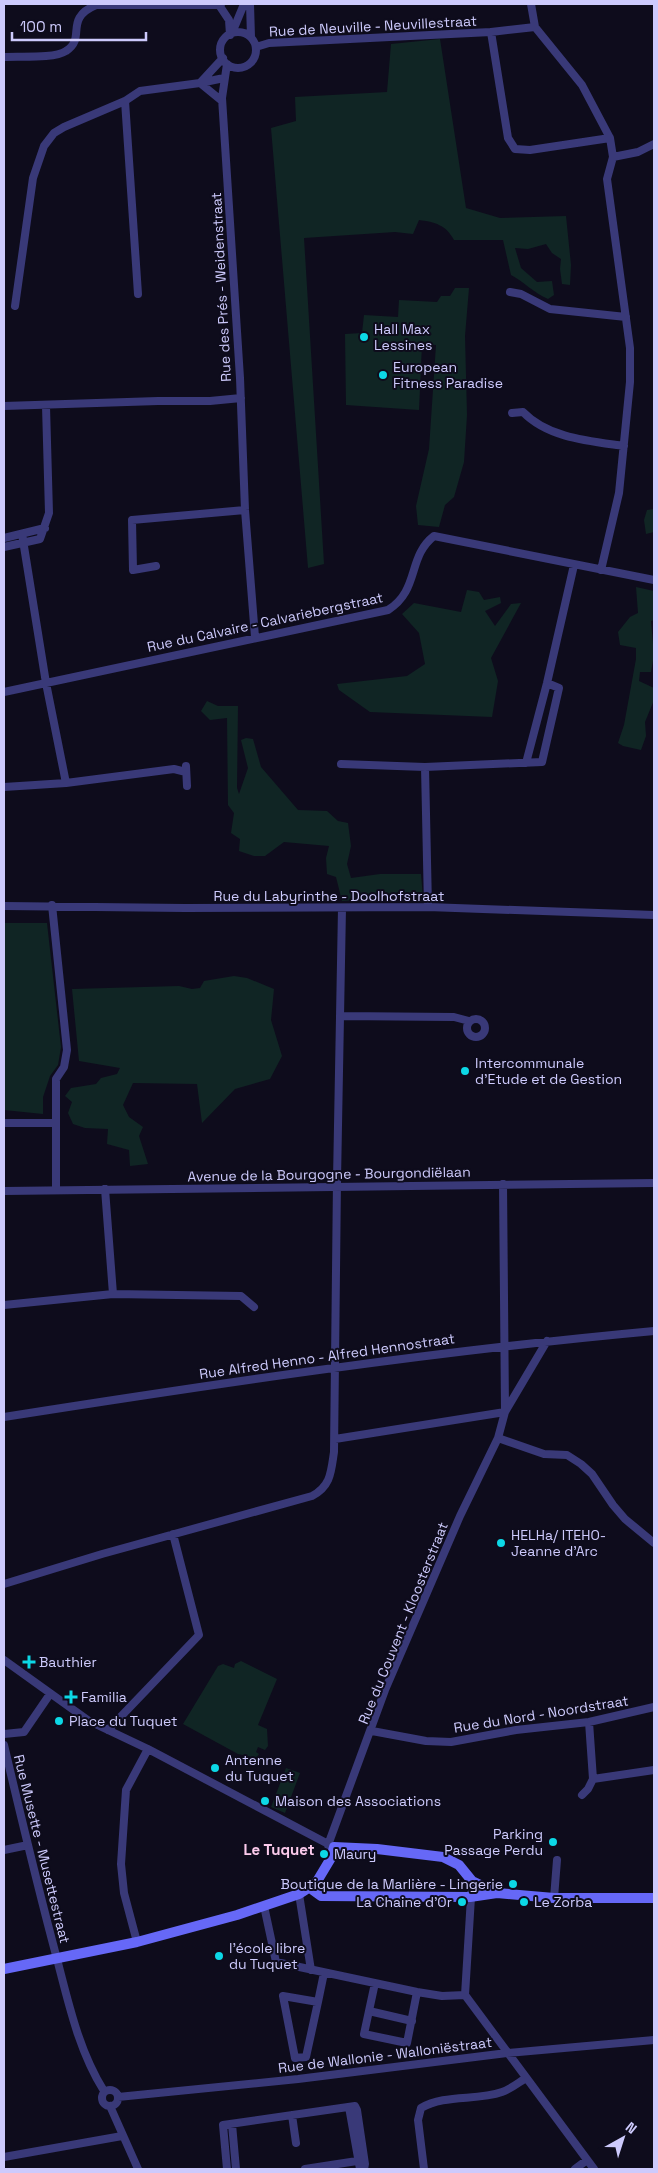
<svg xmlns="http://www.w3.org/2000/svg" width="658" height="2173" viewBox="0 0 658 2173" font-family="'Space Grotesk',sans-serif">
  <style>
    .green { fill: #102524 }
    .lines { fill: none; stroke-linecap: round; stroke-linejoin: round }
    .street { stroke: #393978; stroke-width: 8 }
    .secondary { stroke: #6668f7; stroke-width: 10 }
    .poi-dot { fill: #0cd8e6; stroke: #0e0c1c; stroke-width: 2 }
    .labels { text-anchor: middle; stroke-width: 4; stroke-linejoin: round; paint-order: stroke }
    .street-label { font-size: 14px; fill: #cdcafc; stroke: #0e0c1c }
    .poi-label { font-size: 14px; fill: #cdcafc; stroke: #0e0c1c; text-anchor: start }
    .neighbourhood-label { font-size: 15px; font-weight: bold; fill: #fccbec; stroke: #0e0c1c }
  </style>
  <rect width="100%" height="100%" fill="#0e0c1c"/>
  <path class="green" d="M440,39L466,208L500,218L566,216L571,265L570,285L562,284L560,269L561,259L552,253L546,244L528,249L515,248L521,268L537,282L552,281L554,295L548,299C534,293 524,282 511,275L503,240H454C446,225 435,222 419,220L413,234L395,232L304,238L324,564L308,568L271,128L296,121L295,97L387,92L391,44Z
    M455,288H469L465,336L467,415L464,462L454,497L445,505L439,527L418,525L416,506L429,449L436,345L422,344L419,410L346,405L345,334L362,333L364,315L398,317L399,300L437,302L441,296H450Z
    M654,509V532L646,534L644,520L647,510Z
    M636,587L654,591V620L651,621L654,655L651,672H640L639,681L654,688V700L645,722L646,736L641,750L623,746L618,743L624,725L636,659V648L620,645L618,632L630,617L638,613Z
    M467,590L479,592L484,600L500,597L501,603L485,611L495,626L511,604L521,603L491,658L498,681L492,717L370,712L339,690L337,684L407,676L425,664L419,633L402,614L414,603L461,612Z
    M207,701L218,706H238L237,788L239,794L248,768L241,740L246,738L253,739L261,767L298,810L327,811L338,821L348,823L351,846L347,864L351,878L380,874H421L423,898L401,894L374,899L342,901L336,877L327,874L326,858L329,846L284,842L265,856H254L239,851L240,839L231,833L234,813L228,805L227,718L210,720L201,711Z
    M4,923H47L61,1047L58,1065L50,1076L43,1097V1114L4,1110Z
    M234,976L247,978L274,989L271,1020L282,1056L270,1079L235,1089L202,1123L197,1084L133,1083L123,1105L129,1117L143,1127L139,1136L148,1164L130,1166L129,1150L107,1144L108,1129L85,1128L73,1124L68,1113L72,1102L65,1096L71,1088L96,1084L101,1078L117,1074L120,1068L79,1061L72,989L179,986L192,989L200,988L204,981Z
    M241,1661L277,1679L258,1725L267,1729L268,1746L265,1750L258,1747L256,1752L259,1754L256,1758L238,1754L183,1724L218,1666L223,1664L234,1668L235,1664Z
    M286,1768L300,1773L285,1813L271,1807Z"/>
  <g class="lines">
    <path class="street" d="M221,4L219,5L229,20L230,35
      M250,4L251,37
      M531,4L535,27L582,85L610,138L613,157L607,179L630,348V382L619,493L601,570
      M491,32L508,138L515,149L530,150L610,138
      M220 50a18 18 0 1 1 36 0a18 18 0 1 1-36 0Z
      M232,33L244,4
      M256,47L269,43L491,32L535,27
      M4,57C20,56 54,59 66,51C87,38 63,19 96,5H219
      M223,58L200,83L224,78
      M227,64L222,98L240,378L245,510L255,637
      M125,101L138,294
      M613,157L638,152L654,144
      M510,292L521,294L550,309L626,317
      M15,306L33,178L44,146L54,133L64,127L125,101L140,91L200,83L222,101
      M4,406L158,401H210L241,398
      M512,413L523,412C548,438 589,441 624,446
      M22,534L46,683L66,783
      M4,538L45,528
      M4,547L40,539L49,513L46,406
      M156,566L133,570L132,520L245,510
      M4,692L388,610C420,590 407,557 434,536L654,580
      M526,763L547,683L574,565
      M341,764L425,767L428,907
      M186,766L187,786
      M425,767L542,762L559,688L547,683
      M4,787L66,783L174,769L186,772
      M52,905L67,1050L64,1067L56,1079V1190
      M4,906L185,908L428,907L654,915
      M340,1016L454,1017L469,1021
      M467 1028a9 9 0 1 1 18 0a9 9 0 1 1-18 0Z
      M4,1123H55
      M503,1184L505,1410
      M105,1189L113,1294
      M4,1191L654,1183
      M4,1305L113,1294L241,1296L254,1307
      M4,1417C220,1383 436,1351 654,1331
      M498,1438L544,1454L567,1455L581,1464L592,1474L613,1505L625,1519L654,1543
      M335,1439L505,1412
      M4,1584L102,1554L312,1496C331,1486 331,1472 334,1452L337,1180L342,908
      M4,1660L89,1721L148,1749L332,1846
      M108,1730L199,1635L173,1534
      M372,1731L426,1741L451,1742L516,1730L589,1722L654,1707
      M4,1734L24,1732L50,1694
      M4,1745C21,1817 38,1888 57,1959C69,2005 79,2051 104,2091
      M593,1779L654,1770
      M582,1795L588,1789L593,1779L589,1722
      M328,1845L385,1690L460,1516L498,1438L505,1412L547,1341
      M4,1850L28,1845
      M472,1881L465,1995L594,2169
      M299,1894L311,1970
      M554,1898L557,1860
      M264,1906L276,1962L417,1992L442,1996L465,1995
      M137,1942L124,1893L121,1864L126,1790L148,1749
      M375,1983L364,2034L407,2043L417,1992
      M318,2002L306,2057L295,2058L283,1996L318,2002L324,1973
      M369,2011L412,2021
      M102 2098a8 8 0 1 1 16 0a8 8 0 1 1-16 0Z
      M118,2097L298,2079L507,2053L654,2040
      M110,2106L138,2169
      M349,2107L360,2169
      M292,2115L296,2143
      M232,2124L236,2169
      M4,2157L122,2136
      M227,2169L223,2125L355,2106L357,2110L365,2164L364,2169
      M305,2169L357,2161
      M424,2169L418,2120L421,2108C445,2094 476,2101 502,2092C511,2089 518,2083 526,2078
      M575,2169L587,2160"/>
    <path class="secondary" d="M310,1888L321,1896L470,1897L497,1893
      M4,1969L137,1942L237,1915L299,1894L316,1883L331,1858L334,1847L377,1849L443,1857L459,1865L472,1881L497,1893L554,1898H654"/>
  </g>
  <g class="poi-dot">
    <circle cx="364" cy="337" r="5"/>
    <circle cx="383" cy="375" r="5"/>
    <circle cx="465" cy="1071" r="5"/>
    <circle cx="501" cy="1543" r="5"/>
    <path d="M26.5 1654.5h5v5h5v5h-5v5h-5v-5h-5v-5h5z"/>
    <path d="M68.5 1689.5h5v5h5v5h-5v5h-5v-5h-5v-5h5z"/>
    <circle cx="59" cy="1721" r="5"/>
    <circle cx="215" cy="1768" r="5"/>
    <circle cx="265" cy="1801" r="5"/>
    <circle cx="553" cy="1842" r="5"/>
    <circle cx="324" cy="1854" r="5"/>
    <circle cx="513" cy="1884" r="5"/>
    <circle cx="462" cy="1902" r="5"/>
    <circle cx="524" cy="1902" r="5"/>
    <circle cx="219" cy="1956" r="5"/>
  </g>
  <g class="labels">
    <g class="street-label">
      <text transform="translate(373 26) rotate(-3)" y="5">Rue de Neuville - Neuvillestraat</text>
      <text transform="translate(221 287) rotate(-93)" y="5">Rue des Prés - Weidenstraat</text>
      <text transform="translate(265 622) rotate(-12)" y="5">Rue du Calvaire - Calvariebergstraat</text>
      <text x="329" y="901">Rue du Labyrinthe - Doolhofstraat</text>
      <text transform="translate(329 1174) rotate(-1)" y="5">Avenue de la Bourgogne - Bourgondiëlaan</text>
      <text transform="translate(327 1356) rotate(-8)" y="5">Rue Alfred Henno - Alfred Hennostraat</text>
      <text transform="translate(403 1623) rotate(-68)" y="5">Rue du Couvent - Kloosterstraat</text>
      <text transform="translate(541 1714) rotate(-9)" y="5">Rue du Nord - Noordstraat</text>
      <text transform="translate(42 1849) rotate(76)" y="5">Rue Musette - Musettestraat</text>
      <text transform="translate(385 2055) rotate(-7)" y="5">Rue de Wallonie - Walloniëstraat</text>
    </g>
    <g class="poi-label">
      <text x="374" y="334">Hall Max<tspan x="374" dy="16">Lessines</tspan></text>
      <text x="393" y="372">European<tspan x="393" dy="16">Fitness Paradise</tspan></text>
      <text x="475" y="1068">Intercommunale<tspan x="475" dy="16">d’Etude et de Gestion</tspan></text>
      <text x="511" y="1540">HELHa/ ITEHO-<tspan x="511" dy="16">Jeanne d'Arc</tspan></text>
      <text x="39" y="1667">Bauthier</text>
      <text x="81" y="1702">Familia</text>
      <text x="69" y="1726">Place du Tuquet</text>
      <text x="225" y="1765">Antenne<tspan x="225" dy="16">du Tuquet</tspan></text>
      <text x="275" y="1806">Maison des Associations</text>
      <text x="543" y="1839" text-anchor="end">Parking<tspan x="543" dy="16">Passage Perdu</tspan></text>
      <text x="334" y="1859">Maury</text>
      <text x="503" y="1889" text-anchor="end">Boutique de la Marlière - Lingerie</text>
      <text x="452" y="1907" text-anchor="end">La Chaine d'Or</text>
      <text x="534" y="1907">Le Zorba</text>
      <text x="229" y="1953">l’école libre<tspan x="229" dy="16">du Tuquet</tspan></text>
    </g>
    <g class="neighbourhood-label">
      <text x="279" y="1855">Le Tuquet</text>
    </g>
  </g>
  <rect width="658" height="2173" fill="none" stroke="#cdcafc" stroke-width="10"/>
  <g transform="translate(623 2138) rotate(39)" stroke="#0e0c1c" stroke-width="4" paint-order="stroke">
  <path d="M0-4L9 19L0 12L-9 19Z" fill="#cdcafc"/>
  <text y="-8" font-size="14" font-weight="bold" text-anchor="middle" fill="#cdcafc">N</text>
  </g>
  <path d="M12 32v8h134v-8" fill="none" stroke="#cdcafc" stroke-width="2.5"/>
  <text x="20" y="32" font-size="15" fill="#cdcafc" stroke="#0e0c1c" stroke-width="4" paint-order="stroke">100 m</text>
</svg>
